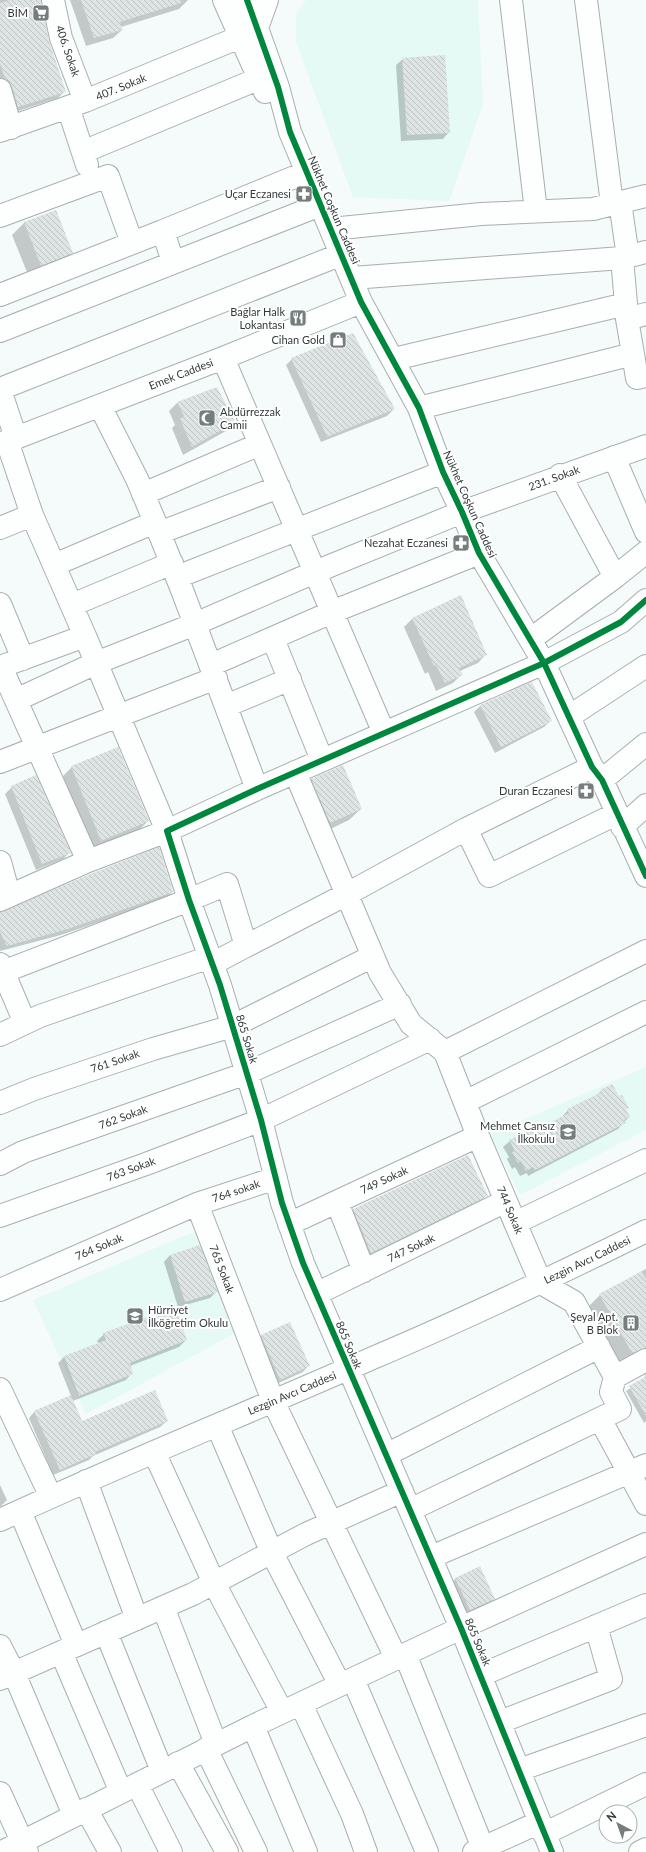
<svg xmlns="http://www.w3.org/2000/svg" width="646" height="1852" viewBox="0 0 646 1852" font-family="Lato,sans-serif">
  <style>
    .built { fill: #e5f9f5 }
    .shadow { fill: #0003 }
    .building { fill: url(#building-back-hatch) }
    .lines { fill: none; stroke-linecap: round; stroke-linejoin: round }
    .minor-casing { stroke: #a9afae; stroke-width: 24 }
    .minor { stroke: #fdfefe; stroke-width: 22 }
    .cycleway-casing { stroke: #fff; stroke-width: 8 }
    .cycleway { stroke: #00873e; stroke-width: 6 }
    .labels { text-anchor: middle; stroke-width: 4; stroke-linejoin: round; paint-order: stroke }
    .poi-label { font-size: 11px; fill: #323a39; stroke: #fff; text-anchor: end }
    .street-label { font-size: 11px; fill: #323a39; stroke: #fff }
  </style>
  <defs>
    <pattern id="building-back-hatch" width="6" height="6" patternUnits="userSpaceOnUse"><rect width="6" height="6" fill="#dde4e3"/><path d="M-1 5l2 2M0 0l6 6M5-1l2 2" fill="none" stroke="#bec4c4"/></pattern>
  </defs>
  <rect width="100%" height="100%" fill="#f4fbfa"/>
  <path class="built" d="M306,0H478L483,105L449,201L353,197L296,42V14Z
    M646,1067V1130L520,1195L490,1134Z
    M196,1231L237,1332L86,1414L33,1300Z"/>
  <path class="shadow" d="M0,0H40L48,41L65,91L58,98L12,113L0,79Z
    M70,0H188L179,9L121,27L122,30L113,38L86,46Z
    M403,59L449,132L443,139L401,141L396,65Z
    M56,211L72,253L60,265L29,277L12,235L24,223Z
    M292,359L394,409L387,416L321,442L286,365Z
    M216,389L234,422L226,431L183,455L172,428L175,425L169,411L177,403Z
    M413,618L486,654L478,663L460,671L461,675L453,683L436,691L428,672L425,674L404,627Z
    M531,683L550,721L544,727L495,753L474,712L480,706Z
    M72,767L148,821L140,829L92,848L63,776Z
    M312,780L361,809L349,820L318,835L300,792Z
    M12,787L69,853L63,859L36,870L5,794Z
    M172,892L166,899L61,935L0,951V913Z
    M601,1091L625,1110L629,1117L618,1129L528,1176L527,1173L520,1176L515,1167L512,1169L507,1159L509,1157L503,1147L510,1141L532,1133L562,1117L568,1110L596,1096Z
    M486,1196L474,1208L359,1265L342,1221L354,1209Z
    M170,1255L216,1292L210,1298L178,1307L164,1262Z
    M646,1269V1357L620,1365L588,1307L600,1295Z
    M104,1334L186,1340L179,1347L130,1366L132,1373L126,1380L73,1401L82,1422L167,1421L160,1427L93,1456L89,1460L53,1475L29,1418L35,1411L71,1396L58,1363L64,1357L99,1344L97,1341Z
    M261,1336L309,1365L303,1372L274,1385L255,1342Z
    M646,1378V1421L644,1423L626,1391Z
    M0,1485L7,1500L0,1507Z
    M456,1578L494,1599L488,1605L464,1616L450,1585Z"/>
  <path class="building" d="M10,0H41L49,41L66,92L18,107L12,87L9,81L5,79L0,63V3Z
    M81,0H180L181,3L120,22L123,30L94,38Z
    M445,55L450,133L407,135L402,58Z
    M56,210L73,253L41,266L24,222Z
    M353,333L395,409L327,437L291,358Z
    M217,387L235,422L192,447L180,419L184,416L177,402Z
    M461,595L487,655L459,668L463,675L445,683L436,665L434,666L412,618Z
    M532,682L552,721L501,747L480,705Z
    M118,747L149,821L101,841L71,766Z
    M343,765L362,809L330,823L311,779Z
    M36,775L71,853L42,864L11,786Z
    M159,847L173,892L68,929L7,946L0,932V912L93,873Z
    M612,1084L619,1096L622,1095L629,1108L626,1109L630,1117L624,1120L626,1123L535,1170L533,1167L526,1171L521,1161L518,1163L512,1152L515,1151L509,1140L531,1129L532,1132L569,1113L567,1109L602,1092L600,1090Z
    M468,1155L488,1196L371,1253L353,1209Z
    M200,1245L218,1292L185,1302L170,1255Z
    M642,1271L646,1279V1348L632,1353L599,1294Z
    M175,1307L187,1340L130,1363L133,1374L79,1396L64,1356L106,1340L103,1333Z
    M290,1322L310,1366L280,1380L261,1335Z
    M646,1374V1416L629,1386L645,1377L644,1375Z
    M155,1390L168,1421L95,1452L96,1454L60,1470L34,1411L71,1395L82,1421Z
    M480,1566L495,1599L470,1610L455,1578Z"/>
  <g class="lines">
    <g class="minor-casing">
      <path id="minor" d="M53,0L61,38L85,101
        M224,0L265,92
        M247,0L278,87L290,132L361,302L419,408L443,472L462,512L479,553L544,663L592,767L602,780L646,876
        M511,0L536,211
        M586,0L612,204
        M257,28L267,0
        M0,90L11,128
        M68,107L87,165
        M0,131L85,101L240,37
        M83,152L258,79
        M620,202L628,257
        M0,216L108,176L132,243
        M331,229L481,214L593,209L646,196
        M163,231L307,172
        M622,258L626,304
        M352,278L622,258L646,252
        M0,295L163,231L173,262
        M0,331L320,205
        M633,354L637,378L646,376
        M223,358L384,733
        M394,359L626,304L627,319
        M0,389L342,254
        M0,390L16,438
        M100,406L137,479L155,522L182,590L257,789
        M419,408L633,354L627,319L646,314
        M0,444L223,358L361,302
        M614,457L646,532
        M143,494L260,444
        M0,528L32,515L7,441
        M159,533L279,487
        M54,565L155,522
        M177,577L443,472
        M615,577L646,552
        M0,604L23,659
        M72,605L172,563
        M273,639L322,760
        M531,639L615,577L560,475
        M211,665L332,612L479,553
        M0,667L85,636L32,515
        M1,667L88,861
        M16,700L96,663L195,624L315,572L462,512L646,446
        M226,706L290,679
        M570,716L646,666
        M0,762L216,678
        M295,772L380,973L411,1024L445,1052L478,1136L541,1283
        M602,780L646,744
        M622,827L646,805
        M466,829L489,876L616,814
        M0,862L9,895
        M0,900L88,861L167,831L85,636
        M0,964L25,1023
        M212,964L246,946
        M0,973L189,900L227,884L246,946L347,894L466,829L592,767
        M0,1035L40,1016L210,957
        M445,1052L646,951
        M465,1102L646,1012
        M0,1103L34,1089L153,1049L233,1026L373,956
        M0,1164L23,1152L247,1073L400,1004
        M337,1202L364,1271
        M197,1204L273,1401L396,1658
        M0,1216L146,1164L261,1120L430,1039
        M515,1223L646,1160
        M289,1224L478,1136
        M0,1290L197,1204L276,1178
        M316,1294L506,1201
        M615,1377L646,1360
        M0,1389L51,1497
        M600,1419L646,1504
        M217,1425L272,1553L340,1685
        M154,1452L214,1583L282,1712
        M386,1455L599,1347
        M86,1481L137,1619
        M410,1510L620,1409L611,1392L615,1377L574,1302L541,1283
        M20,1511L76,1645
        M0,1520C124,1463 250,1412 375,1357C467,1318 557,1275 646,1231
        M431,1557L646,1465
        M163,1607L216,1744
        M106,1632L162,1771
        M0,1646L14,1673L74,1815
        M61,1652L121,1792
        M405,1654L483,1848
        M481,1675L646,1605
        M0,1679L193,1594L306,1534L402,1491
        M353,1679L427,1852
        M301,1704L352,1814L366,1852
        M500,1722L611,1679L596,1626
        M253,1726L306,1852
        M206,1749L256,1852
        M178,1763L227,1852
        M519,1770L646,1725
        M137,1784L171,1852
        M0,1793L27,1852
        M86,1809L110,1852
        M544,1834L646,1784
        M2,1852L253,1726L461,1628L646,1544
        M474,1852L540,1822
        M552,1852L461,1628L303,1263L282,1203L261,1120L220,985L189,900L167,831L257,789L544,663L621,622L646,600
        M640,1852L646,1849"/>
    </g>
    <use href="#minor" class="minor"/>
    <g class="cycleway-casing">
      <path id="cycleway" d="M247,0L278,87L290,132L361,302L419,408L443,472L462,512L479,553L544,663L592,767L602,780L646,876
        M552,1852L461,1628L303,1263L282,1203L261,1120L220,985L189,900L167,831L257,789L544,663L621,622L646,600"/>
    </g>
    <use href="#cycleway" class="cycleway"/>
  </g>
  <defs>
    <g id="supermarket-square" transform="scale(0.9)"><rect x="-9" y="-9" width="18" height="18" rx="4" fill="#767e7d" stroke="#fff"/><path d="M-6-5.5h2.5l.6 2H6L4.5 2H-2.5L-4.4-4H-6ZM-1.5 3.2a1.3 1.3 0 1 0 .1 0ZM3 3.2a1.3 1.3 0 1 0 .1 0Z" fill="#fff"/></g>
    <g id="pharmacy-square" transform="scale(0.9)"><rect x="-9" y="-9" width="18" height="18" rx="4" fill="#767e7d" stroke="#fff"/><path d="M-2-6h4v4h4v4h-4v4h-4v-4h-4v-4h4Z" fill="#fff"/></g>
    <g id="restaurant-square" transform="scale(0.9)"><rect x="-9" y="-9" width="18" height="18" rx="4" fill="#767e7d" stroke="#fff"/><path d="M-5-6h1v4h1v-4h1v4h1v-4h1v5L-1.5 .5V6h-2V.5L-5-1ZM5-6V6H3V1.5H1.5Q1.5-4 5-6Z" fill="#fff"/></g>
    <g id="shop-square" transform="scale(0.9)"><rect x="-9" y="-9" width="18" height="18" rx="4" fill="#767e7d" stroke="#fff"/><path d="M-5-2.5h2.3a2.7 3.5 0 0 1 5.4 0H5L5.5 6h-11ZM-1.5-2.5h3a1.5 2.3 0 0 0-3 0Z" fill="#fff"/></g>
    <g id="mosque-square" transform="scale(0.9)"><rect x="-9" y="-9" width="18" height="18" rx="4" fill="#767e7d" stroke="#fff"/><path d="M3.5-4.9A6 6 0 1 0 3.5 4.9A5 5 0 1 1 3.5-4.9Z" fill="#fff"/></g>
    <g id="school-square" transform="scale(0.9)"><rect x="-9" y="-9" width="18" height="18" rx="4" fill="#767e7d" stroke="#fff"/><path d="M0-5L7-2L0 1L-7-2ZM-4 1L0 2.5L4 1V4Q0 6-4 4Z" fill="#fff"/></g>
    <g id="building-square" transform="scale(0.9)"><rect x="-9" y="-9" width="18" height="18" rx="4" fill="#767e7d" stroke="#fff"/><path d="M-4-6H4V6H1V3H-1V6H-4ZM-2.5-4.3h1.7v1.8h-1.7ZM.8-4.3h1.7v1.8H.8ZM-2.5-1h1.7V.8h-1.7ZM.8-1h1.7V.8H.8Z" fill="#fff"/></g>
  </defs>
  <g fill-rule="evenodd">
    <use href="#supermarket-square" x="41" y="13"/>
    <use href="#pharmacy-square" x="304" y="194"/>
    <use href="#restaurant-square" x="298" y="318"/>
    <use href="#shop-square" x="338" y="340"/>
    <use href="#mosque-square" x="207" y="418"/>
    <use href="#pharmacy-square" x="461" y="543"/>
    <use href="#pharmacy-square" x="586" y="791"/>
    <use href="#school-square" x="568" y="1132"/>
    <use href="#school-square" x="135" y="1316"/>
    <use href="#building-square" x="631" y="1323"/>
  </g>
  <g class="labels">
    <g class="poi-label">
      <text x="28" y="17">BİM</text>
      <text x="291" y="198">Uçar Eczanesi</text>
      <text x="285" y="316">Bağlar Halk<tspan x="285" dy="13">Lokantası</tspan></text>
      <text x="325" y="344">Cihan Gold</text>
      <text x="220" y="416" text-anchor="start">Abdürrezzak<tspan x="220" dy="13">Camii</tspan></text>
      <text x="448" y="547">Nezahat Eczanesi</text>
      <text x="573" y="795">Duran Eczanesi</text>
      <text x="555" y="1130">Mehmet Cansız<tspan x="555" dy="13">İlkokulu</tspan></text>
      <text x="148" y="1314" text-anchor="start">Hürriyet<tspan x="148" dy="13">İlköğretim Okulu</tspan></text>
      <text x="618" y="1321">Şeyal Apt.<tspan x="618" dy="13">B Blok</tspan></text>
    </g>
    <g class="street-label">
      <text transform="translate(68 51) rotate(71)" y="4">406. Sokak</text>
      <text transform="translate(121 87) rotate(-22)" y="4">407. Sokak</text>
      <text transform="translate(334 210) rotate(67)" y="4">Nükhet Coşkun Caddesi</text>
      <text transform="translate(181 374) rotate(-21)" y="4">Emek Caddesi</text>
      <text transform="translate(554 478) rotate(-20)" y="4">231. Sokak</text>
      <text transform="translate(470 504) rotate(66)" y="4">Nükhet Coşkun Caddesi</text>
      <text transform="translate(247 1039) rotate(73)" y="4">865 Sokak</text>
      <text transform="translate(115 1061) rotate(-19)" y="4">761 Sokak</text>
      <text transform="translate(123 1117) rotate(-20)" y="4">762 Sokak</text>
      <text transform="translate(131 1169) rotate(-20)" y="4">763 Sokak</text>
      <text transform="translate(384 1180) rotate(-25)" y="4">749 Sokak</text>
      <text transform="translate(236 1191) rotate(-19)" y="4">764 sokak</text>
      <text transform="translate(510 1210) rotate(67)" y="4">744 Sokak</text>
      <text transform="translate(99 1247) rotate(-23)" y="4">764 Sokak</text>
      <text transform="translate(411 1248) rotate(-26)" y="4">747 Sokak</text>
      <text transform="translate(587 1260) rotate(-26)" y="4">Lezgin Avcı Caddesi</text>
      <text transform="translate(222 1269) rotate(69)" y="4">765 Sokak</text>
      <text transform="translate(349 1345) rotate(67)" y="4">865 Sokak</text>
      <text transform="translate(292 1393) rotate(-23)" y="4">Lezgin Avcı Caddesi</text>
      <text transform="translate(478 1642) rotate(67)" y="4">865 Sokak</text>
    </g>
  </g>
  <g transform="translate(618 1824) rotate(319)"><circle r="19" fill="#ffffff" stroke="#adb0b0"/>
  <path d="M0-3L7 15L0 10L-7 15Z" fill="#767e7d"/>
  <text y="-6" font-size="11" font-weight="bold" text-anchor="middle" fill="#323a39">N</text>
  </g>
</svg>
